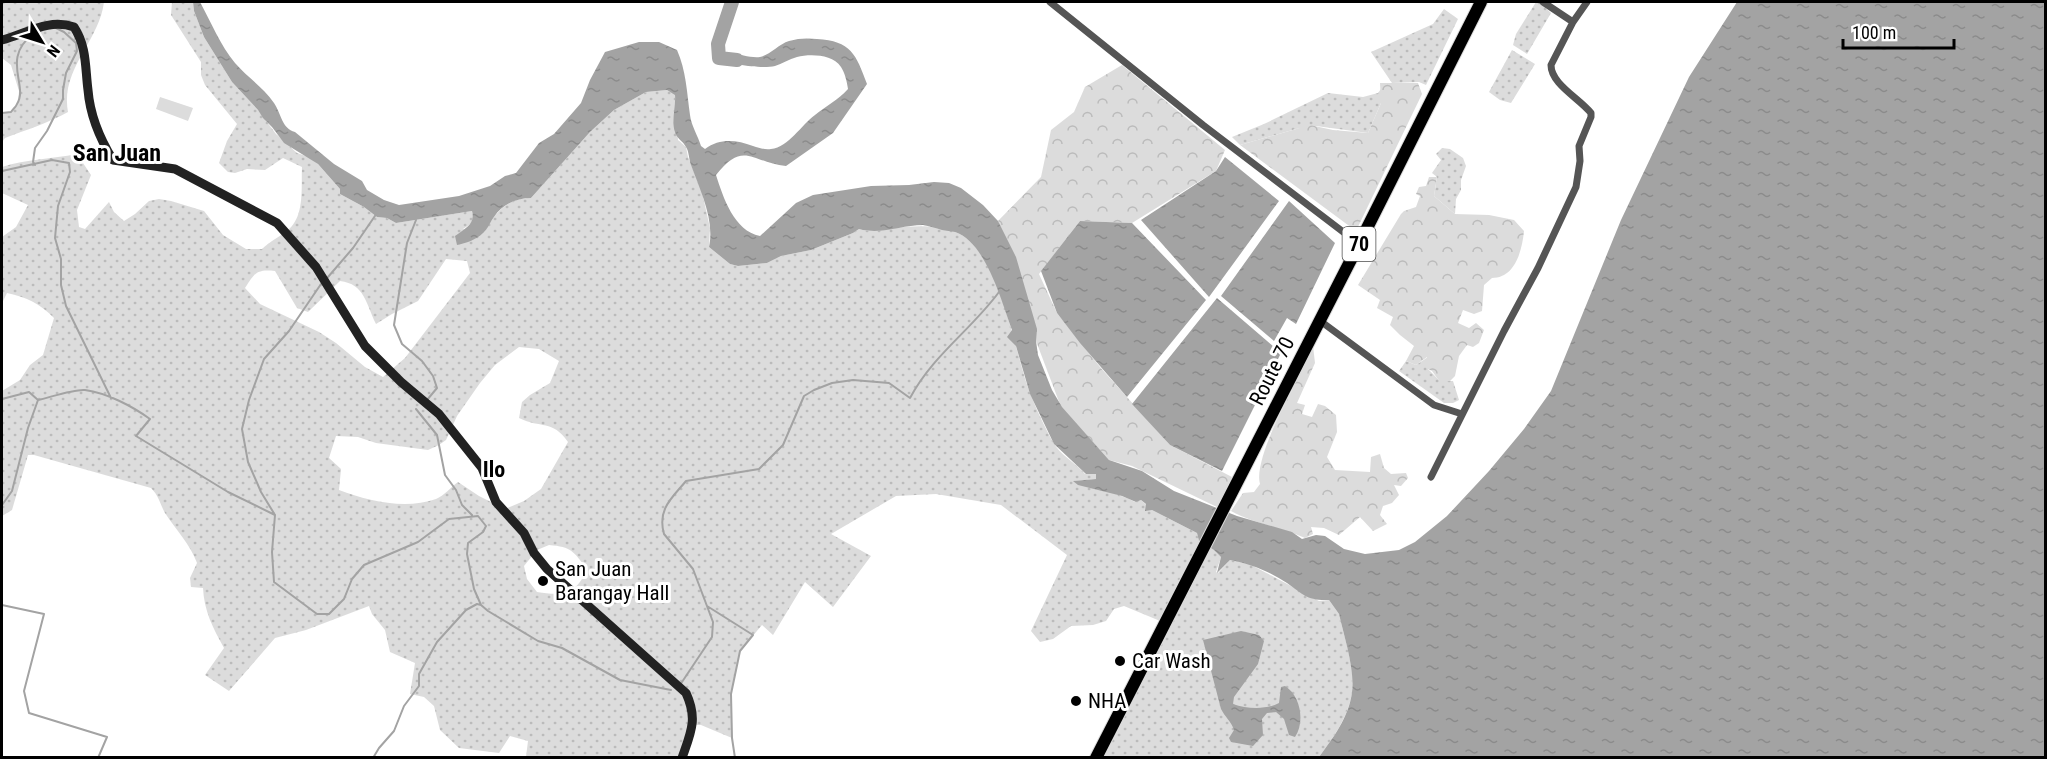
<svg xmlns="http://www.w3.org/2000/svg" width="2047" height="759" viewBox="0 0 2047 759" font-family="'Roboto Condensed',sans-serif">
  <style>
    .grass { fill: url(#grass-dots); fill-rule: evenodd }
    .forest { fill: url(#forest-crowns) }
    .park { fill: #dcdcdc }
    .water { fill: url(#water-ripples) }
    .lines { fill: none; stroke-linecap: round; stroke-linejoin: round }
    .stream { stroke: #a3a3a3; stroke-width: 2 }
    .river { stroke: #a3a3a3; stroke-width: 14 }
    .highway-casing { stroke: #dbdbdb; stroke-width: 14 }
    .street { stroke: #555; stroke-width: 7 }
    .secondary { stroke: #222; stroke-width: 9 }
    .highway { stroke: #000; stroke-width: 12 }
    .poi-dot { fill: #000; stroke: #fff; stroke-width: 2 }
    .labels { text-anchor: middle; stroke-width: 6; stroke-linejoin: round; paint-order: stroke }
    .shield { fill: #fff; stroke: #4c4c4c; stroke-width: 1.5 }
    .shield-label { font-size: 20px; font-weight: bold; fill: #000 }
    .street-label { font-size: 21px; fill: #000; stroke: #fff }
    .poi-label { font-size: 21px; fill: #000; stroke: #fff; text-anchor: start }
    .neighbourhood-label { font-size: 22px; font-weight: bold; fill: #000; stroke: #fff }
    .quarter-label { font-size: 24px; font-weight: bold; fill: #000; stroke: #fff }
  </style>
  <defs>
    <pattern id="grass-dots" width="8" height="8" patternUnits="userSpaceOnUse" patternTransform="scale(1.5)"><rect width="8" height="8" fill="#dcdcdc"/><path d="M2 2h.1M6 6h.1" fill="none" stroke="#bbb" stroke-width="1.8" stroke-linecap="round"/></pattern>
    <pattern id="forest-crowns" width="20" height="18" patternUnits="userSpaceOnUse" patternTransform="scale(1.5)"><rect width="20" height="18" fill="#dcdcdc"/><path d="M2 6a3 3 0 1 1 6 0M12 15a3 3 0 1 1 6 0" fill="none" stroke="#bbb"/></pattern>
    <pattern id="water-ripples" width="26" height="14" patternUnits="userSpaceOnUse" patternTransform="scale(1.5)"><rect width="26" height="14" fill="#a3a3a3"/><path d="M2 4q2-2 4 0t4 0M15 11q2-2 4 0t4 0" fill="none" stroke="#8b8b8b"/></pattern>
  </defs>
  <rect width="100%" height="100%" fill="#fff"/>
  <path class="grass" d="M2,2H104C99,42 60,69 68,112C48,123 26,130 5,138L2,142V113L11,112L18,103L19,91L11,65L2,58Z
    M172,2H193L194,11L204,37L232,82L258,110L276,134L297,153L309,157L318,164L340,189V194L364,207L377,217L387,218L396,223L472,211C476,220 470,225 463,229L484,232C496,213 506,198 531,198L590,132L614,110L646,92L667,90L675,94L678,140L686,147L688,157L702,192L710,228L709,247L730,264L738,266L767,263L781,256L811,250L853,233L859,229C873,233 882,230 895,228C915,225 939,225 958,233C1001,254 1014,352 1030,393C1036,408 1045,428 1053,442C1060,455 1076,463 1085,474H1096V479L1074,481C1094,489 1117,492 1135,502L1141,500L1152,510L1197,533L1199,541L1214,550L1221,557L1216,572L1218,573L1230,560L1246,562L1319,601L1329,600L1339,614C1344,636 1355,669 1352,692C1349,716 1333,738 1319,757H1096L1165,623L1124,606L1114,609L1106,621L1093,625L1071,626L1053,639L1040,642L1031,631L1067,555L1001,505L936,494L896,496L831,534L871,556L833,607L805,582L773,635L762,625L740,651L731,694L732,738L701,725H693L682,757H526L528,741L510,736L499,753L459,748L440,730L434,706L424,697L410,694L415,663L390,652L385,630L372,614L369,606L306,630L275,638L229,691L205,675L224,648C213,628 204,611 203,588L191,587L190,578L197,563C190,544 176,530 165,513C160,504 159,496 151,488L34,455H28L12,510L2,516V391L20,380L30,365L43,355L54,318C40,304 27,297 7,293L2,303V237L16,227L28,205L2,193V167C27,159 51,159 77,154L91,175L77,210L79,227L85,229L109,202L114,212L124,221L135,214L149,201L159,199L171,201L204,211L223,235L246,249H262C270,241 280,237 289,229C305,215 301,186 302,167L283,158L265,170L247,169L235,173L228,172L219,163L227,141L237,124L205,85L201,75V62L171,15ZM446,259L467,261L470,273L405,358L383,377L365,367L336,343L319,332L260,304L245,288C255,273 256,269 275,271L297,308L308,312L340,281C365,284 366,304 376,324L392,314L418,301ZM519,347L539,349L559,361L550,383L530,395L522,402L519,418C541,429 552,419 568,442L541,489L524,501L505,509L479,496L458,482C451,487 444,496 436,499C405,510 368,501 339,490L341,469L329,458L336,436L358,437L376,443L428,450L439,445L446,440L457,416L480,383L495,365ZM549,545C572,547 573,551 587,569C576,595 563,596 537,592L527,579L524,566L537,550Z
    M1536,2H1539L1551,13L1527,54L1513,45L1516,34Z
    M1444,9L1458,19L1426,85L1419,82L1392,83L1371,52L1433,24Z
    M1512,50L1535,64L1511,103L1500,100L1489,92Z
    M1381,89V103L1368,133L1316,126L1296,129L1240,145L1232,137L1264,124L1328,93L1363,97L1378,93Z
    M1442,148L1450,149L1463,158L1466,166L1461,180V190L1456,199L1455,214L1434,196L1437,177L1432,173L1441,160L1436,154Z
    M1428,357V369L1440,381H1453L1459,400L1453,403H1444L1399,371L1406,361L1416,365Z"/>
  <path class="forest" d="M1122,65L1225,150L1216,171L1132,223L1080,221L1039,274L1057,313L1100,367L1170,445L1232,477L1219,508L1132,466L1109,460L1061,407L1036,341L998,221L1041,177L1051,130L1074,112L1085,87Z
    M1380,83H1418L1422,94L1356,231L1240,145L1310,125L1333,130L1368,133L1381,103Z
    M1429,177H1437L1434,196L1455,214L1489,215L1514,220L1524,231C1522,251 1515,278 1492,278L1484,285L1482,311L1474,314L1463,310L1458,323L1469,328L1476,323L1484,330L1479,343L1473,347L1467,345L1459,356L1455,376L1450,381L1440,382L1432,371L1426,368L1427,357L1416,365L1406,361L1414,346L1400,335L1390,325L1393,317L1377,308L1380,300L1358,285L1401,214L1404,211L1416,207L1420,196L1416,194L1419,187L1426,186Z
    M1313,346L1315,363L1297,403L1305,405L1302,414L1312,417L1318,404L1325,406L1336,415L1337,432L1327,457L1335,470L1370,472L1371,457L1380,454L1384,468L1391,474L1406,473L1408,478L1401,486L1394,485L1399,495L1392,503L1383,506L1380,515L1387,524L1373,531L1360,517L1339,535L1324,528L1311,527L1313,534L1305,538C1281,528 1253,523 1231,511L1243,493L1254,492L1260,484C1254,464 1281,410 1292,390V381Z"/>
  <path class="park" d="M160,97L193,108L188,121L156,109Z"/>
  <path class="water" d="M193,2H200C211,22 220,45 235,63C247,77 263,87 274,103C281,113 282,129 295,132L334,164L362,181L367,190L384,200L399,205L459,196L490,186L505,176L516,173L539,143L554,134L581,103L590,80L605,52L639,42H659L677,50C686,70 687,93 690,115C691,125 698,136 701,146L705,149C720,138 736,140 753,146C760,148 765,150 771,149C789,147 801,125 815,115C826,106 838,100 848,89C847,82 845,73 841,67C832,54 810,54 797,57C789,59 782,64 775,66C762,69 730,65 719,58C729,48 747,59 760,57C770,55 779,44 789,41C799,38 807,38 817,39C851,41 856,54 867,84L833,133L786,166C752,163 744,139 716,175C723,197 734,231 760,236L796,203L813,195L871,186L909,185L934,182L949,183L961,188L983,205L998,221L1016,257L1037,329L1036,341L1038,355L1052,390L1062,407L1109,460L1142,471L1174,491L1237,516L1292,532L1302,539L1316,535L1325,536L1344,549L1365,554L1399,550L1415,542L1447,516L1489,471L1524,429L1551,391L1621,220L1689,77L1737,2H2045V757H1319C1333,738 1349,717 1352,692C1355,670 1344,636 1339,614L1329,600C1307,601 1303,594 1287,583C1270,572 1249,563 1230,560L1217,573L1221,557L1214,550L1199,541L1197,533L1152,510L1145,511L1146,504L1141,500L1136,502L1122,496L1078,485L1073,481L1096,479V474H1086L1054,444L1030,394L1016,346L1007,337L1012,330C1002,303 986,242 955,232C951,231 946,231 942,230C936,228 929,226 923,225C902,225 881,235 859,229L853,233L811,250L781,256L767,263L738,266L730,264L709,247C715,220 700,190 691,165C689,160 689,151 686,147C683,141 677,139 675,132C671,121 676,107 675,95L667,90L646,92L614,110L590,132L531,198C517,198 502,204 494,217C490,222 488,229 483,233C476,240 466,243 457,245L455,236C464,229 476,224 472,211L396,223L387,218L377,217L364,207L340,194V189L318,164L284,143L272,127L263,118L258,110L232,82L204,37L194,11Z
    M1225,157L1279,201L1209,297L1141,220L1216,171Z
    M1289,201L1335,243L1296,324L1287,318L1274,341L1221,296Z
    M1080,221L1132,223L1206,300L1127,397L1080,343L1057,313L1041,271Z
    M1217,298L1281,353L1222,471L1170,445L1132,404Z
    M1241,631L1259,635L1264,641L1258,664L1234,697L1233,704C1247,709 1266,710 1279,703L1281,687L1285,686C1301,696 1305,722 1295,737L1289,735L1284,719L1276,712L1267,713L1262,719L1263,735L1253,746L1231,742L1229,738L1234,730C1231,721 1225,717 1221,709L1203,640Z"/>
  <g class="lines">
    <path class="stream" d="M2,113L11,112C13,109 16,107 17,104C29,85 0,59 34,33
      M35,165L33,162L35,148L47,131L63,99V90L66,73L77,51L76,43L64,32L56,28
      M2,171L52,160L69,163L70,172L58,206L55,238L61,259V285L66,306L111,398
      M416,220L407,243L394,325L402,344L422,361L433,376L437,388L427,400
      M328,277L353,248L377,213
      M2,399L29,392L38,400
      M416,409L437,435L445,475L456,490L462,505L472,515
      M2,505L12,491L28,428L38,400C51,397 74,389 85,390C107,393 132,406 150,419L136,436L228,492L275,515L272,552L274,582L317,614H329L344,599L352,579L364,565L418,542L449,519L478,516L486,526L483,532L468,543L467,554L474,589L481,605L488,611L538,641L562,648L620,680L671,690
      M275,515L261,492L248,462L242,429L249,400L264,359L289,331L321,284
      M2,605L44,614L24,691L29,713L107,737L98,758
      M707,606L753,635L740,651L731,694L732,738L735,758
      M680,685L712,637L713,622L693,569L664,534C657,509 672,498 686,481L759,469L783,445L804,396L814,390L832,383L853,380L889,383L910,398C933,355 971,330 999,292
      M373,758L379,748L394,731L404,706L419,686V674L437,642L466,610L477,604L481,605"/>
    <path class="river" d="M732,2L718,44L719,58L737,60"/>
    <g class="highway-casing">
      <path id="highway" d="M1096,758L1359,244L1481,2"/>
    </g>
    <path class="street" d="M1050,2L1203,125L1359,244
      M1543,2L1573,22L1587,2
      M1319,320L1434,405L1462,414
      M1431,477L1504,331L1538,268L1576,187L1580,161L1579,146L1591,117V113C1579,98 1551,84 1551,65L1573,22"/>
    <path class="secondary" d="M2,40C26,34 48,18 74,27C87,47 85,67 88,90C90,115 100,139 113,160L175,169L277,223L316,267L365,346L401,382L439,414L482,468L496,502L524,533L534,553L547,569L686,693C698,719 691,732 682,758"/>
    <use href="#highway" class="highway"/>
  </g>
  <g class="poi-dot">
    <circle cx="543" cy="581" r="6"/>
    <circle cx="1120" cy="661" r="6"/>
    <circle cx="1076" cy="701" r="6"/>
  </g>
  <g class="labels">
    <rect class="shield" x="1342.5" y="227" width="33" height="34" rx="4.5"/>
    <g class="shield-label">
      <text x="1359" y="251">70</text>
    </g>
    <g class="street-label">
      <text transform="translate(1272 371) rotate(-63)" y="7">Route 70</text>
    </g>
    <g class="poi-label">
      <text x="555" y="576">San Juan<tspan x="555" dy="24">Barangay Hall</tspan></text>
      <text x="1132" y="668">Car Wash</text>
      <text x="1088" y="708">NHA</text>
    </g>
    <g class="neighbourhood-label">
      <text x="494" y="477">Ilo</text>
    </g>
    <g class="quarter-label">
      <text x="117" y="161">San Juan</text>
    </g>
  </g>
  <rect width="2047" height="759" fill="none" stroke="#000000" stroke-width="6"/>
  <g transform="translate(42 42) rotate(128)" stroke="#ffffff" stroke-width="4.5" paint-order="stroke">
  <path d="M0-4.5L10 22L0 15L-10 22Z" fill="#000000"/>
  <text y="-9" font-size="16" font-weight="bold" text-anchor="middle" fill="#000000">N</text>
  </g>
  <path d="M1843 39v9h111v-9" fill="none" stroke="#000000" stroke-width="3"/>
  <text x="1852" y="39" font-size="18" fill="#000000" stroke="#ffffff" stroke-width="4.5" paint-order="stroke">100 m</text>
</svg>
